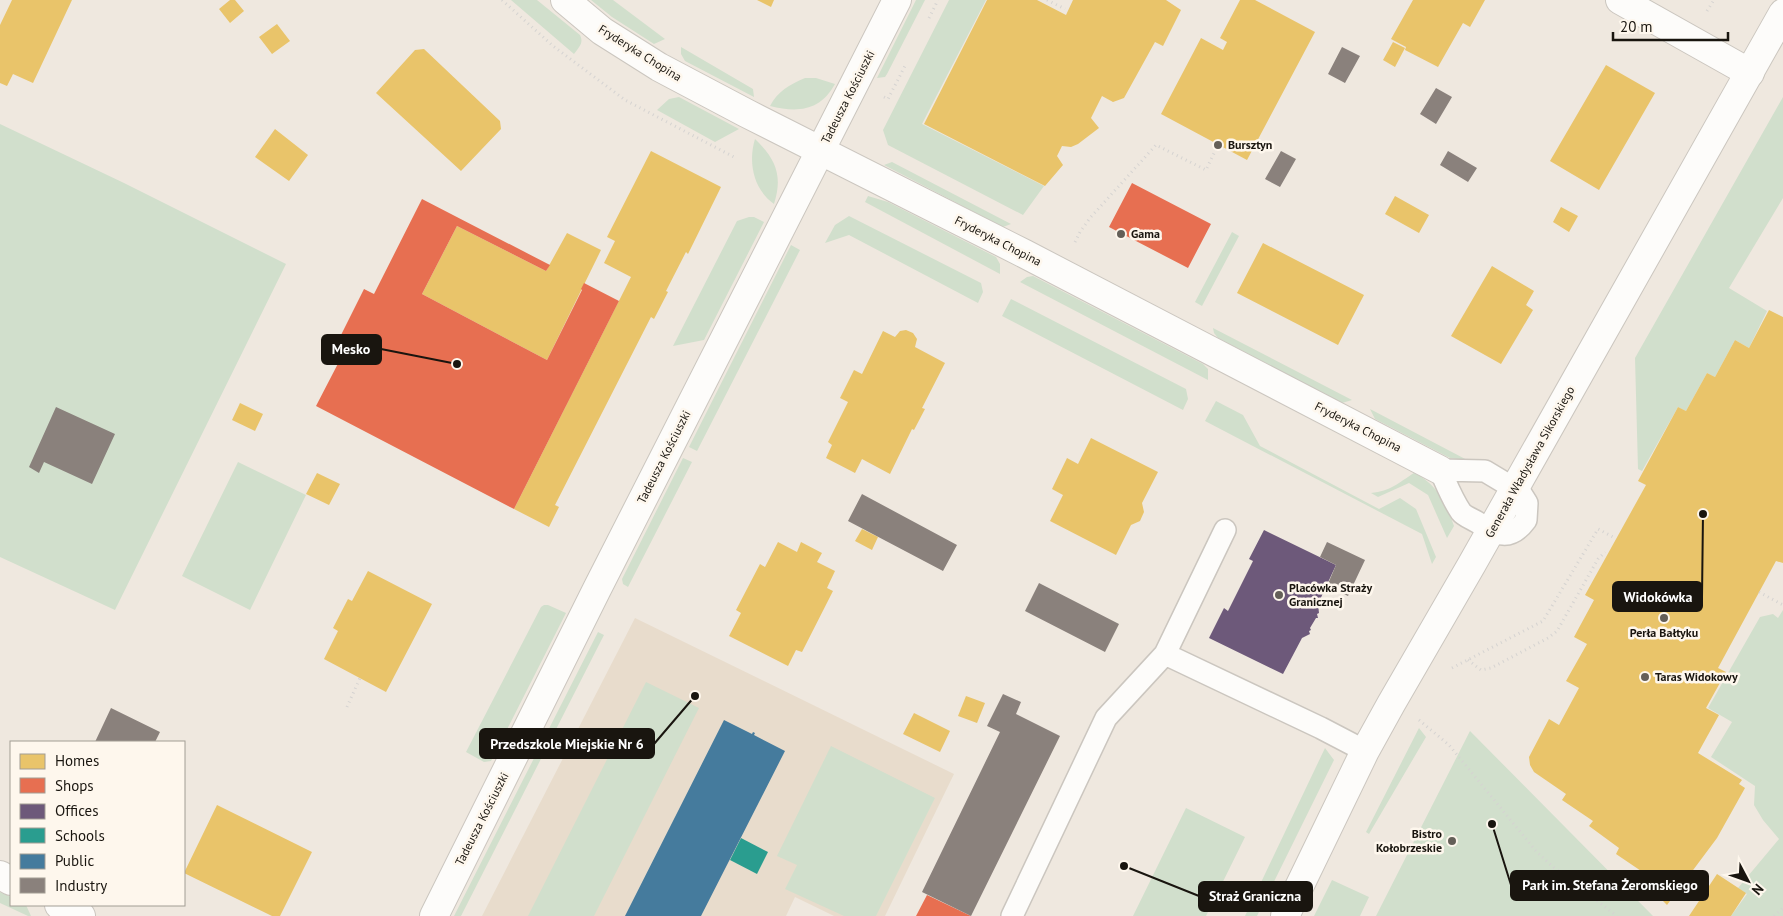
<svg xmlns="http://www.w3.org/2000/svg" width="1783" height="916" viewBox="0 0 1783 916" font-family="'PT Sans',sans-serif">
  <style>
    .built { fill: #e8dccc }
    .green { fill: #d1dfcc }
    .homes { fill: #e9c46a }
    .shops { fill: #e76f51 }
    .offices { fill: #6d597a }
    .schools { fill: #2a9d8f }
    .public { fill: #457b9d }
    .industry { fill: #8a817c }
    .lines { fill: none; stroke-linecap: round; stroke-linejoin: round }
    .service-casing { stroke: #cbc6bf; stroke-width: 24 }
    .pedestrian-casing { stroke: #cbc6bf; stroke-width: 30 }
    .minor-casing { stroke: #cbc6bf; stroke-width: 30 }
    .path { stroke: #d5d3d1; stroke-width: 3; stroke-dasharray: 1 4; stroke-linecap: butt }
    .service { stroke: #fdfcfa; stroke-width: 21 }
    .pedestrian { stroke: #fdfcfa; stroke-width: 28 }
    .minor { stroke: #fdfcfa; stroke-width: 28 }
    .poi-dot { fill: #645f58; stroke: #fef7ed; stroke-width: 2 }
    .labels { text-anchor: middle; stroke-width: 5; stroke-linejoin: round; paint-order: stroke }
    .street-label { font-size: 12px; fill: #19150f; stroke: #fef7ed }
    .poi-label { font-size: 12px; font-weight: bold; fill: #19150f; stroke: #fef7ed; text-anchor: start }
    .leader { fill: none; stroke: #19150f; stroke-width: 2 }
    .callout-dot { fill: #19150f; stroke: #fef7ed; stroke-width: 2 }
    .callout { fill: #19150f; stroke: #19150f; stroke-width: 2 }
    .callout-label { font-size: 14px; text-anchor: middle; font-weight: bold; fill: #fff }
  </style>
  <rect width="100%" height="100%" fill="#efe8df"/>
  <path class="built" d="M635,618L954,774L885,916H834L795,897L786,916H482Z"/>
  <path class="green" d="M511,0H537L580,35C584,43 579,47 574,54Z
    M591,0H613L665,39L654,44L612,17Z
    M916,0H925L887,74L885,77L877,78Z
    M949,0H986L922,124L1044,186L1023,215L888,145L883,130Z
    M681,47L753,89L754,97L685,61L681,54Z
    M805,78H816L835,84C820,111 798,113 770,106C778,91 789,85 805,78Z
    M679,97L739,129L715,142L657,110L669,99Z
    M1783,97V198L1729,288L1767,311L1749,348L1735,340L1715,377L1707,373L1686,411L1678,407L1642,471L1638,469L1635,358Z
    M0,124L124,183L286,264L115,610L0,557Z
    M755,139C776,159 783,176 774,204C753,189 748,162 755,139Z
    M892,162L1011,224L1003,227L884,165Z
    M868,196L888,202L996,257L1000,264V274L865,202Z
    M849,216L981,283L983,292L978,303L849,235L825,243L835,225Z
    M749,217H754L764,222L704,340L673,346L737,221Z
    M1232,232L1239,236L1202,306L1195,302Z
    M791,245L800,250L697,451L689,447Z
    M1033,276L1203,364L1208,369V380L1020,282L1027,277Z
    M1011,299L1186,389L1188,399L1183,410L1002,316Z
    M1213,328L1352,400L1342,403L1218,338L1214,333Z
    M1216,401L1243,415L1260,446L1379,509L1400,498L1416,509L1436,557L1432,564L1422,534L1205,421Z
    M1370,409L1469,461L1450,458L1375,419Z
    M683,458L692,462L628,587L623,584L622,579Z
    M238,462L306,495L250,610L182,576Z
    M1414,473C1436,483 1446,503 1454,526L1447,538L1428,495L1409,483L1378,497L1371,493C1391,491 1398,483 1414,473Z
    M544,605H548L566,613L491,761L484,762L466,752L541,607Z
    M1783,610V916H1731L1747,894L1738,888L1779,839L1763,820L1754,805L1755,786L1711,757L1732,722L1708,708L1760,617L1773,614L1778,618Z
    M598,632L604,635L461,916H454Z
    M646,682L699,708L594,916H528Z
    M1419,728L1426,737L1369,834L1366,832Z
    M1470,731L1653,916H1376Z
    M831,746L935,798L876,916H844L785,889L797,865L777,856Z
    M1325,748L1334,760L1257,916H1245Z
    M1186,808L1245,837L1206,916H1133Z
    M1332,880L1369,897L1360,916H1314Z
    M0,892L11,897V905H26L31,916H28L0,903Z"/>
  <path class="homes" d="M12,0H72L33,83L13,74L7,86L0,83V25Z
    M230,0H235L244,11L230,23L219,9Z
    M757,0H774L771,7Z
    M987,0H1037L1066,15L1073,0H1166L1181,10L1163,46L1155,42L1124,98L1113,102L1102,96L1091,118L1099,128L1078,144L1071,147L1062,146L1057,156L1063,165L1045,186L924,124Z
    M1240,0H1255L1315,32L1247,160L1161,114L1201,38L1223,50L1227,42L1220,38Z
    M1413,0H1485L1470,27L1463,23L1438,67L1405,50L1406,47L1391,39Z
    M277,24L290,41L272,54L259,37Z
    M1393,42L1405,48L1395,67L1383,60Z
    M424,49L500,121L501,129L461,171L376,93L415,50Z
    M1606,65L1655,93L1599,190L1550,161Z
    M275,129L308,155L289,181L255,157Z
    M651,151L721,187L688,254L686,252L666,291L668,292L654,319L651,317L555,505L559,507L549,527L514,509L631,277L604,263L615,241L607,237Z
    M1395,196L1429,215L1419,233L1385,214Z
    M1561,207L1578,216L1569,232L1553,222Z
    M457,226L546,271L567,233L601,250L547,360L422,294Z
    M1263,243L1364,295L1338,345L1237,293Z
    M1492,266L1534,291L1526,305L1533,310L1501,364L1451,336Z
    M1769,310L1783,317V563L1776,561L1718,668L1726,672L1706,708L1719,715L1698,753L1742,780L1739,784L1745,788L1717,838L1667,905L1643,881L1647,875L1616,854L1619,848L1589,826L1593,821L1562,800L1566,794L1534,772L1530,765L1529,757L1549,719L1559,725L1579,688L1566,681L1587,644L1574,637L1594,600L1585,595L1646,485L1638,481L1678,407L1686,411L1707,373L1715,377L1735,340L1749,348Z
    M906,330L913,333L917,339L915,347L945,363L922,408L925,409L914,430L912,429L890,474L862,459L855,473L826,458L832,445L828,442L848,402L840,398L854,370L862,374L883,331L895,337L900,331Z
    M240,403L263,414L255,431L232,420Z
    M1091,438L1158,472L1142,503L1144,512L1140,521L1131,525L1116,555L1050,521L1063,495L1052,489L1067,458L1078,464Z
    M317,473L340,484L329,505L306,494Z
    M862,529L878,537L872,550L855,541Z
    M778,542L797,552L801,542L822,553L817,562L835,571L827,588L833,591L802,652L796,650L788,666L729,636L741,613L736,610L760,564L765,567Z
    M368,571L432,604L386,692L324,659L338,631L333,628L348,599L352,601Z
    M966,696L985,703L977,723L958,716Z
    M914,713L950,731L940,752L903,734Z
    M217,805L312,852L280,916H272L184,873Z
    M1717,874L1746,893L1731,916H1689Z"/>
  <path class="shops" d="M1132,183L1211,224L1188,268L1109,227Z
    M422,199L550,265L546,271L457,226L422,294L547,360L582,290L581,289L584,283L619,301L514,509L316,406L344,352L335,347L364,289L374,294Z
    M927,895L971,916H916Z"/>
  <path class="offices" d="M1264,530L1336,565L1318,604L1319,613L1317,614L1318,618H1316L1310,628L1311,630L1309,631L1310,634L1302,638L1283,674L1209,638L1224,608L1228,611L1253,561L1249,559Z"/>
  <path class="schools" d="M741,838L768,852L757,874L730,860Z"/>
  <path class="public" d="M724,720L752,734L753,732L755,733L754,735L785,751L701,916H625Z"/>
  <path class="industry" d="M1342,47L1360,56L1345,83L1328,74Z
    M1436,88L1452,97L1436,124L1420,114Z
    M1281,151L1296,159L1280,187L1265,179Z
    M1448,151L1477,168L1468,182L1440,165Z
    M56,407L115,434L92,484L44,462L39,473L29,467Z
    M862,494L957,545L943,571L848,521Z
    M1327,542L1365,560L1348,596L1327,586L1336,565L1320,557Z
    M1039,583L1119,624L1105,652L1025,611Z
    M1003,694L1021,702L1016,714L1060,736L971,916L922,892L1000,732L987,726Z
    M111,708L160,732L155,742H95Z"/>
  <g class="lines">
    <g class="service-casing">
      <path id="service" d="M1440,470L1485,471L1515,489L1522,495L1527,503L1526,520C1510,542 1497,535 1477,522C1472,519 1464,516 1461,512C1452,499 1446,483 1440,470Z
        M1225,530L1165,654L1321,728L1365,751
        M1012,916L1106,718L1165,654"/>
    </g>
    <g class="pedestrian-casing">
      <path id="pedestrian" d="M1285,916L1365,751L1391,704L1472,564L1783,13"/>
    </g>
    <g class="minor-casing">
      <path id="minor" d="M565,0L602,31L659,67L746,113L1025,254L1440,470
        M1620,0L1750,73
        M0,875L11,881
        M59,905L81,916
        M434,916L597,589L897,0"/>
    </g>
    <path class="path" d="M502,0L553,46L625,100L734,157
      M1047,0L1065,9
      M1707,11L1714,0
      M929,18L938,0
      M884,97L888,99L906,64
      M1075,242L1080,232L1090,218L1156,145L1206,170L1218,145
      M1759,592L1783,605
      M1468,660L1481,670L1491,668L1548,638L1557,631L1598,559L1605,552
      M1452,668L1543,621L1598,529L1615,538
      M347,707L360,678
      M1419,720L1449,745L1536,851L1552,866L1617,916
      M1774,916L1783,908"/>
    <use href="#service" class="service"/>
    <use href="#pedestrian" class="pedestrian"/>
    <use href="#minor" class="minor"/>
  </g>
  <g class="poi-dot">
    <circle cx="1218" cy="145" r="5"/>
    <circle cx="1121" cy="234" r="5"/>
    <circle cx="1279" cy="595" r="5"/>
    <circle cx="1664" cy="618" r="5"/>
    <circle cx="1645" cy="677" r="5"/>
    <circle cx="1452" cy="841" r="5"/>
  </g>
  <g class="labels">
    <g class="street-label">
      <text transform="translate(640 53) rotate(32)" y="4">Fryderyka Chopina</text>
      <text transform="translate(848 97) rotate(-63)" y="4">Tadeusza Kościuszki</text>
      <text transform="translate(998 241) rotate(27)" y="4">Fryderyka Chopina</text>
      <text transform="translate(1358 427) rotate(27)" y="4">Fryderyka Chopina</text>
      <text transform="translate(664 457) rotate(-63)" y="4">Tadeusza Kościuszki</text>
      <text transform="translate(1530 462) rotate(-61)" y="4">Generała Władysława Sikorskiego</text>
      <text transform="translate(482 819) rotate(-63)" y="4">Tadeusza Kościuszki</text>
    </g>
    <g class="poi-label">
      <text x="1228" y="149">Bursztyn</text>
      <text x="1131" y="238">Gama</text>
      <text x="1289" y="592">Placówka Straży<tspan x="1289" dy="14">Granicznej</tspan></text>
      <text x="1664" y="637" text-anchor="middle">Perła Bałtyku</text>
      <text x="1655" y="681">Taras Widokowy</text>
      <text x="1442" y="838" text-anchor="end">Bistro<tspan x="1442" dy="14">Kołobrzeskie</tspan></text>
    </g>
  </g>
  <path class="leader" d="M457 364L381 349M1703 514L1702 597M695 696L654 744M1492 824L1511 885M1124 866L1199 896"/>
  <g class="callout-dot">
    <circle cx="457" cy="364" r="5"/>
    <circle cx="1703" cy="514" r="5"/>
    <circle cx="695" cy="696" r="5"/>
    <circle cx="1492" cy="824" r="5"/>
    <circle cx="1124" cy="866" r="5"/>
  </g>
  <g class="callout">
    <rect x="322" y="335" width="59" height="29" rx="5"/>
    <rect x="1613" y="582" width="89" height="29" rx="5"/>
    <rect x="480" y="729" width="174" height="29" rx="5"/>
    <rect x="1511" y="871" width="197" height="29" rx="5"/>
    <rect x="1199" y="882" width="113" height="29" rx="5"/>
  </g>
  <g class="callout-label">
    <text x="351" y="354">Mesko</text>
    <text x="1658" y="602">Widokówka</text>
    <text x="567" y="749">Przedszkole Miejskie Nr 6</text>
    <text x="1610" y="890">Park im. Stefana Żeromskiego</text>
    <text x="1255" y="901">Straż Graniczna</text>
  </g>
  <rect x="10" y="741" width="175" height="165" fill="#fef7ed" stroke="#a29d94"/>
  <rect x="20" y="754" width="25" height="15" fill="#e9c46a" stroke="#a29d94"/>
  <text x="55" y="766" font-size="15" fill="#19150f">Homes</text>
  <rect x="20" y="778" width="25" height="15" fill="#e76f51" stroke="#a29d94"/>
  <text x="55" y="791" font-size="15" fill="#19150f">Shops</text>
  <rect x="20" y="804" width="25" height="15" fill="#6d597a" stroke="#a29d94"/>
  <text x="55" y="816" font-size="15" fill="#19150f">Offices</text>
  <rect x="20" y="828" width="25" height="15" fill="#2a9d8f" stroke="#a29d94"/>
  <text x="55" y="841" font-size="15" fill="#19150f">Schools</text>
  <rect x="20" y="854" width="25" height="15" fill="#457b9d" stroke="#a29d94"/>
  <text x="55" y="866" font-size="15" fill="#19150f">Public</text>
  <rect x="20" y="878" width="25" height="15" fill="#8a817c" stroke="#a29d94"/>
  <text x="55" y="891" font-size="15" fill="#19150f">Industry</text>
  <g transform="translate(1748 881) rotate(131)" stroke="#fef7ed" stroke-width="4" paint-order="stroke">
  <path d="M0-4L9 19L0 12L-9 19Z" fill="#19150f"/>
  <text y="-8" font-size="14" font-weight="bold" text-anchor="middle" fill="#19150f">N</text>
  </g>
  <path d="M1613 32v8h115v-8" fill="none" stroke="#19150f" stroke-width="2.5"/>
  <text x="1620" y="32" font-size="15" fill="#19150f" stroke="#fef7ed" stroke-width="4" paint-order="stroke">20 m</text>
</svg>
